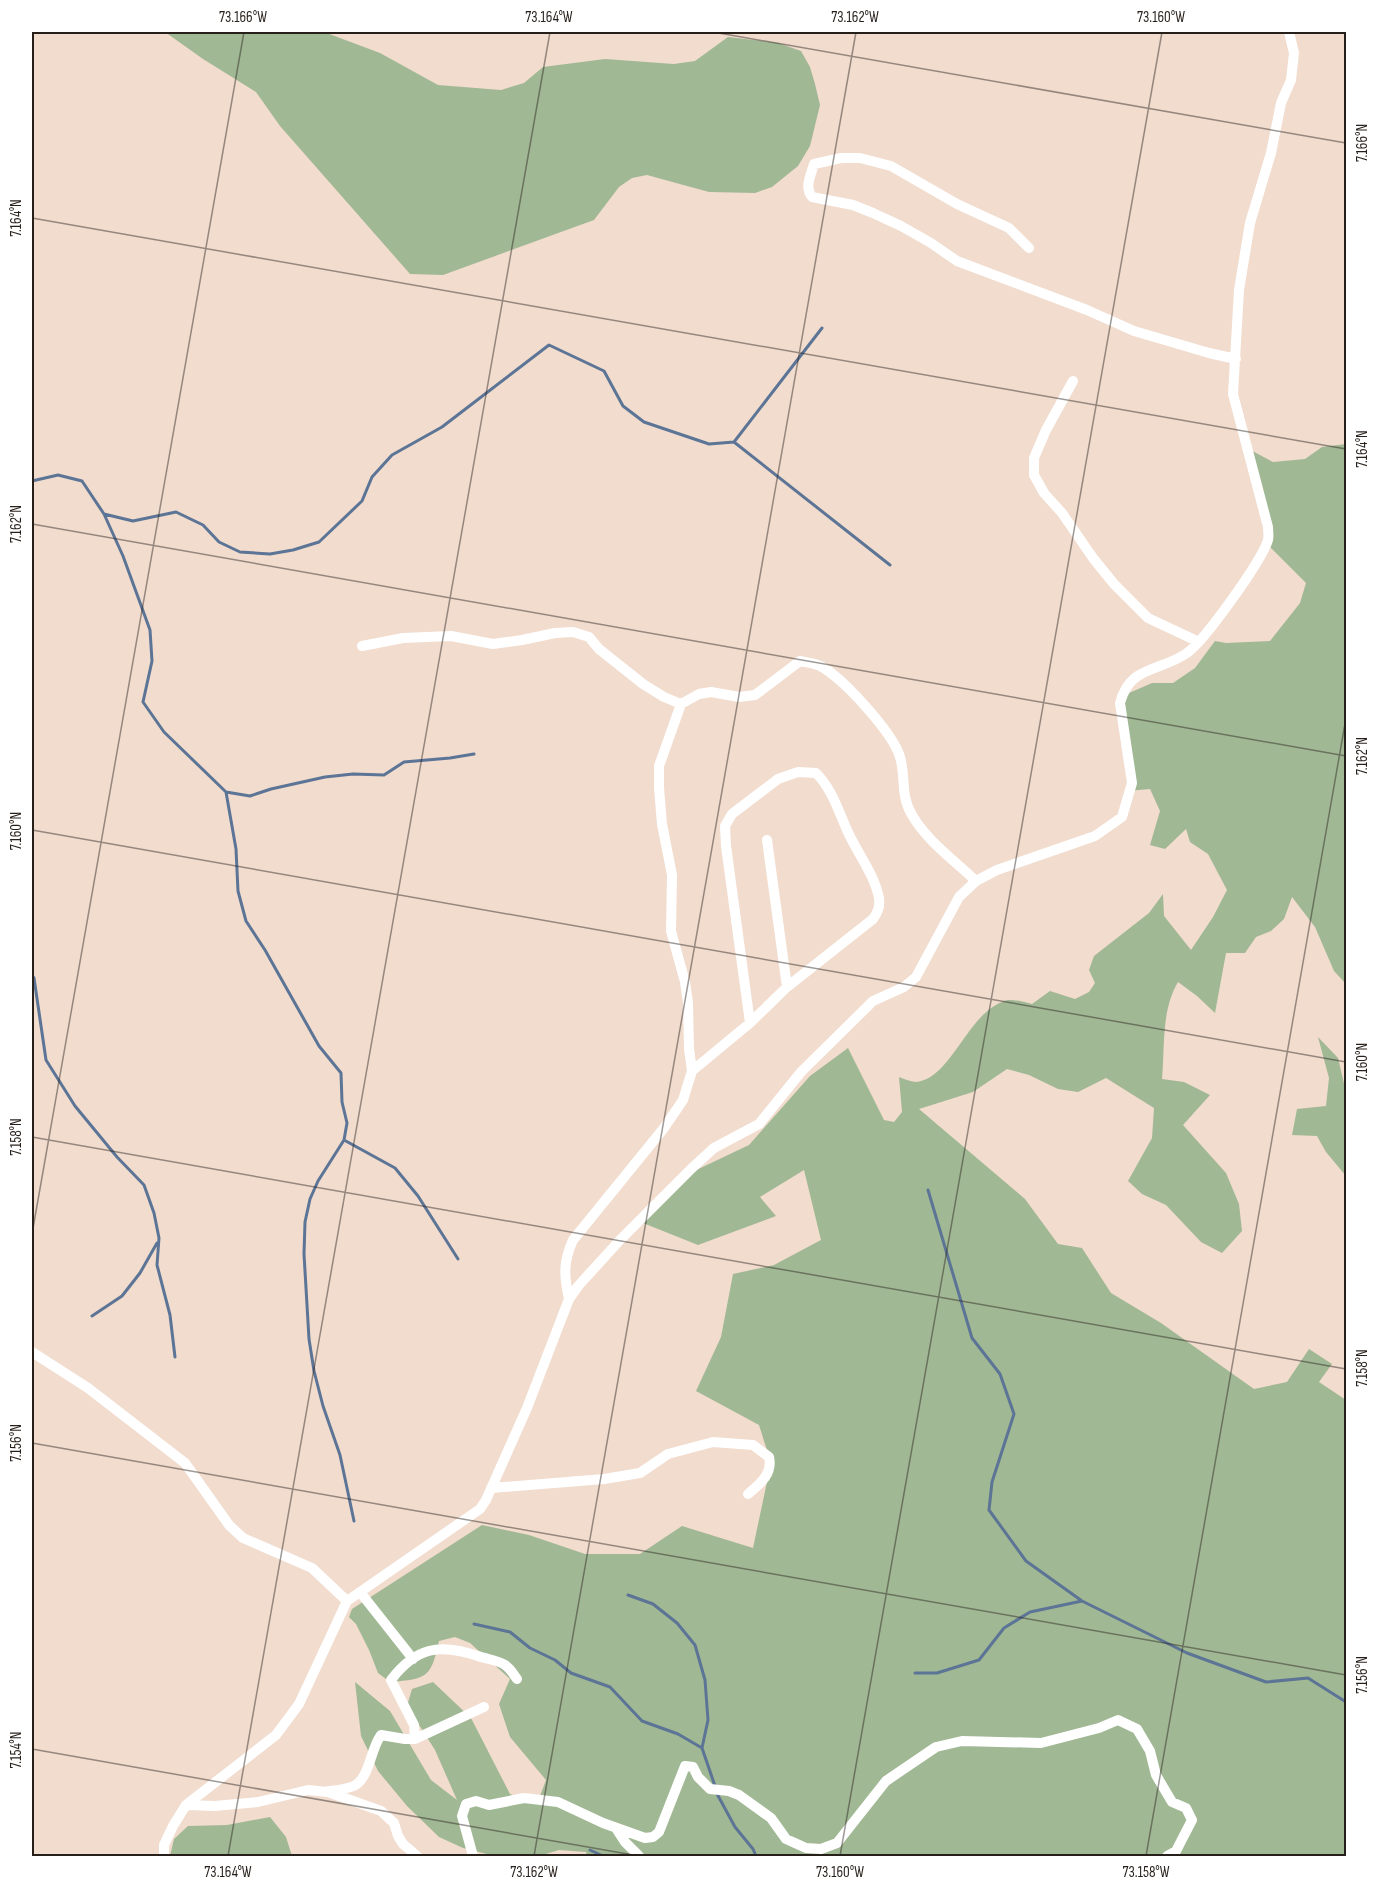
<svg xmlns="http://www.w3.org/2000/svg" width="1378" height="1888" viewBox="0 0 1378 1888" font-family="'Sofia Sans Condensed',sans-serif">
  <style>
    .green { fill: #a1b894 }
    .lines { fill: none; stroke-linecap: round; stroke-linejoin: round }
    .stream { stroke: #5c7495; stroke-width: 3 }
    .minor { stroke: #fff; stroke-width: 10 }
    .ticks { fill: none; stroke: #261f1a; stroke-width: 1.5; stroke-opacity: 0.45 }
    .neatline { fill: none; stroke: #261f1a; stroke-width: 2 }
    .ticks-label { font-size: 15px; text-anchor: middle; fill: #261f1a }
  </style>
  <rect width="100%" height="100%" fill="#f1dcce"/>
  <path class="green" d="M165,32H324L380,53L438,85L501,90L524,83L543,67L605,59L674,64L695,61L728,37L778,43L801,51L810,67L815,84L820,105L810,146L798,166L772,187L755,193L709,192L647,175L632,178L619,187L594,220L443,275L410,274L280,126L256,92L203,59Z
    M1346,444V984L1334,971L1315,927L1292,897L1284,919L1271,931L1256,937L1245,953H1226L1215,1013L1197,996L1178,982C1161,1011 1165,1047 1162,1079L1184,1082L1210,1095L1183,1125L1226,1173L1239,1204L1242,1231L1222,1253L1201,1242L1166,1205L1142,1194L1128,1181L1152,1138L1154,1108L1106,1078L1078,1092L1058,1089L1029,1075L1007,1069L973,1092L919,1109L1025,1199L1058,1244L1082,1248L1111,1293L1161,1323L1254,1389L1287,1382L1309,1349L1332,1364L1319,1382L1346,1400V1856H587L586,1852L559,1850L539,1856H495L463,1848L439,1837L407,1806L378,1771L361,1736L355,1682L390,1711L431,1780L457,1800L435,1750L407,1706L412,1689L433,1682L471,1718L510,1794L524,1800L540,1796L546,1780L510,1737L499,1704L510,1679L470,1643L455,1637L439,1641C431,1677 428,1679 390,1682L378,1673L369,1650L356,1624L349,1617L352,1609L482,1525L529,1535L585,1554H640L682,1526L753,1548L771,1463L759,1425L696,1391L721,1337L733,1274L774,1265L821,1240L804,1170L760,1197L776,1216L698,1245L643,1223L690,1173L749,1145L810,1076L848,1048L884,1120L894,1122L902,1112L899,1077C904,1079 912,1082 917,1082C952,1077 966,1015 1004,1001C1011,998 1024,1002 1032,1004L1050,991L1075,999L1089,992L1095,983L1089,970L1094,956L1149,913L1163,894L1164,916L1191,950L1213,917L1227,890L1208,854L1190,842L1186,829L1165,849L1150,845L1160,811L1150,789L1128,791L1120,711L1129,693L1152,683H1173L1195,668L1215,641L1226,643L1270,641L1300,603L1306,583L1268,545L1245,447L1273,462L1305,459L1322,447Z
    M1318,1037L1338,1058L1346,1092V1176L1326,1152L1317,1136L1292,1135L1297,1109L1326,1106L1329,1078Z
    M270,1817L286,1837L292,1856H170L174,1839L188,1826L227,1825Z"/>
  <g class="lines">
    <path class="stream" d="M734,442L890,565
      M32,481L58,475L82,481L104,514L123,556L150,630L152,661L143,702L164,732L226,792L236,849L238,891L246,921L265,950L319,1046L341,1073L342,1102L347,1123L344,1140L318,1181L310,1199L305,1222L304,1254L309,1339L314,1371L323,1406L340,1455L354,1521
      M104,514L133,521L176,512L203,525L219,542L240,552L270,554L293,550L319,542L362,501L372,477L392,455L442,427L549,345L604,371L623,406L644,422L709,444L734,442L822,328
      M226,792L250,796L271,789L325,777L353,774L384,775L404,762L450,758L474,754
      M32,975L34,978L46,1060L75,1106L117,1157L144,1185L154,1213L159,1238L157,1265L170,1315L175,1357
      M344,1140L395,1168L418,1196L458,1259
      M928,1190L972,1338L1000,1374L1014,1414L992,1482L989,1510L1026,1561L1082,1601L1187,1653L1266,1682L1308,1678L1346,1702
      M92,1316L122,1296L140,1273L157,1243
      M628,1595L653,1604L677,1623L695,1645L705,1680L708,1720L702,1748
      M474,1624L510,1632L530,1648L555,1660L571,1673L610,1687L642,1721L678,1734L702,1748L715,1786
      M915,1673H937L979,1660L1004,1628L1030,1612L1082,1601
      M716,1792L735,1827L753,1849L756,1856
      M590,1850L603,1856"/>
    <path class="minor" d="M1029,248L1009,228L957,204L891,166L860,158H841L814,164C811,175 804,187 812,197L853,205L873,213L901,226L931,243L957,261L1087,310L1134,331L1209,353L1236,359
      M1073,381L1046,430L1034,458V475L1044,493L1062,513L1093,558L1114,584L1148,618L1197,641
      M362,646L403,638L451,636L493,644L522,640L555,633L573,632L589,637L599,649L643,684L664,697L681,704L699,694L711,692L739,697L755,695L800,661C805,662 812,663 818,665C840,674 893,733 900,757C906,777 900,795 912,815C927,841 954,860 976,881
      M767,840L787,987
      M692,1071L750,1023L787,987L873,919C878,912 880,907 879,898C874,873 857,853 847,830C838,810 832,789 816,773L798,772L778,779L732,814L725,826L726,846L750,1023
      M569,1299C564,1276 563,1262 573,1240L664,1128L683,1100L692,1071L689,1049L688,1003L685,982L671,931L672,875L662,824L659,788V766L681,704
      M32,1352L88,1388L185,1463L229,1525L243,1538L312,1568L347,1601
      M491,1488L604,1479L640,1473L668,1454L713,1442L753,1445L769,1457C773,1474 760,1484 748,1494
      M360,1592L413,1659
      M415,1739L414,1725L391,1680C416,1647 440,1643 478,1656C486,1659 498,1660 505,1665C510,1668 514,1675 517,1679
      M329,1791C337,1790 351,1789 357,1784C370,1774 371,1748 381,1735L405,1739H415L484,1707
      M186,1805L215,1806L258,1802L308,1790L328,1792L381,1811L394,1823L398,1836L403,1844L417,1856
      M616,1828L625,1842L639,1856
      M164,1856V1845L173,1826L186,1805L276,1735L299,1704L347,1601L480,1509L486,1500L527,1408L569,1299L579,1285L620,1240L692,1168L714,1148L759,1124L801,1072L873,1001L904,987L916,977L959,897L976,881L997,870L1095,836L1122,817L1132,783L1120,703C1130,665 1160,672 1187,653C1205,640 1261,562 1268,540C1269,536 1268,531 1268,527L1233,394L1239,290L1250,223L1271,153L1281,103L1291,80L1294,53L1289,32
      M473,1856L462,1816L466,1804L476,1801L489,1805L524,1798L558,1802L603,1823L645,1838L653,1837L659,1832L685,1766L693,1767L698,1777L710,1789L729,1791L739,1795L771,1818L786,1839L806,1848L821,1849L837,1843L886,1781L936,1747L962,1741L1041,1743L1099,1728L1118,1720L1137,1729L1150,1751L1156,1775L1172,1802L1186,1808L1192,1820L1176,1851L1167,1856"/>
  </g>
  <path class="ticks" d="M713,32L1346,143M32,218L1346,449M32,524L1346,756M32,830L1346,1062M32,1137L1346,1369M32,1234L244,32M32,1443L1346,1675M32,1749L639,1856M228,1856L550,32M534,1856L856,32M840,1856L1162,32M1146,1856L1346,718"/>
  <rect width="1378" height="1888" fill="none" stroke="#ffffff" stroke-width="66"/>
  <rect x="33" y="33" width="1312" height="1822" class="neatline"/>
  <g class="ticks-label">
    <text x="243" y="22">73.166°W</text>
    <text x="549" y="22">73.164°W</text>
    <text x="855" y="22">73.162°W</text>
    <text x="1161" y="22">73.160°W</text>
    <text transform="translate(1362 143) rotate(-90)" y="5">7.166°N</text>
    <text transform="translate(16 218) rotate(-90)" y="5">7.164°N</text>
    <text transform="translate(1362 449) rotate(-90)" y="5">7.164°N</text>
    <text transform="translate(16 524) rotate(-90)" y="5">7.162°N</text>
    <text transform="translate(1362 756) rotate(-90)" y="5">7.162°N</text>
    <text transform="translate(16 831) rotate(-90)" y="5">7.160°N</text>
    <text transform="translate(1362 1062) rotate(-90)" y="5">7.160°N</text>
    <text transform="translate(16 1137) rotate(-90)" y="5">7.158°N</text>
    <text transform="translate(1362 1368) rotate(-90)" y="5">7.158°N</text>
    <text transform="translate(16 1443) rotate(-90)" y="5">7.156°N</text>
    <text transform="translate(1362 1675) rotate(-90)" y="5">7.156°N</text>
    <text transform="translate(16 1750) rotate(-90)" y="5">7.154°N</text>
    <text x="228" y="1877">73.164°W</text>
    <text x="534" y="1877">73.162°W</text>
    <text x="840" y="1877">73.160°W</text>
    <text x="1146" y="1877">73.158°W</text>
  </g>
</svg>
